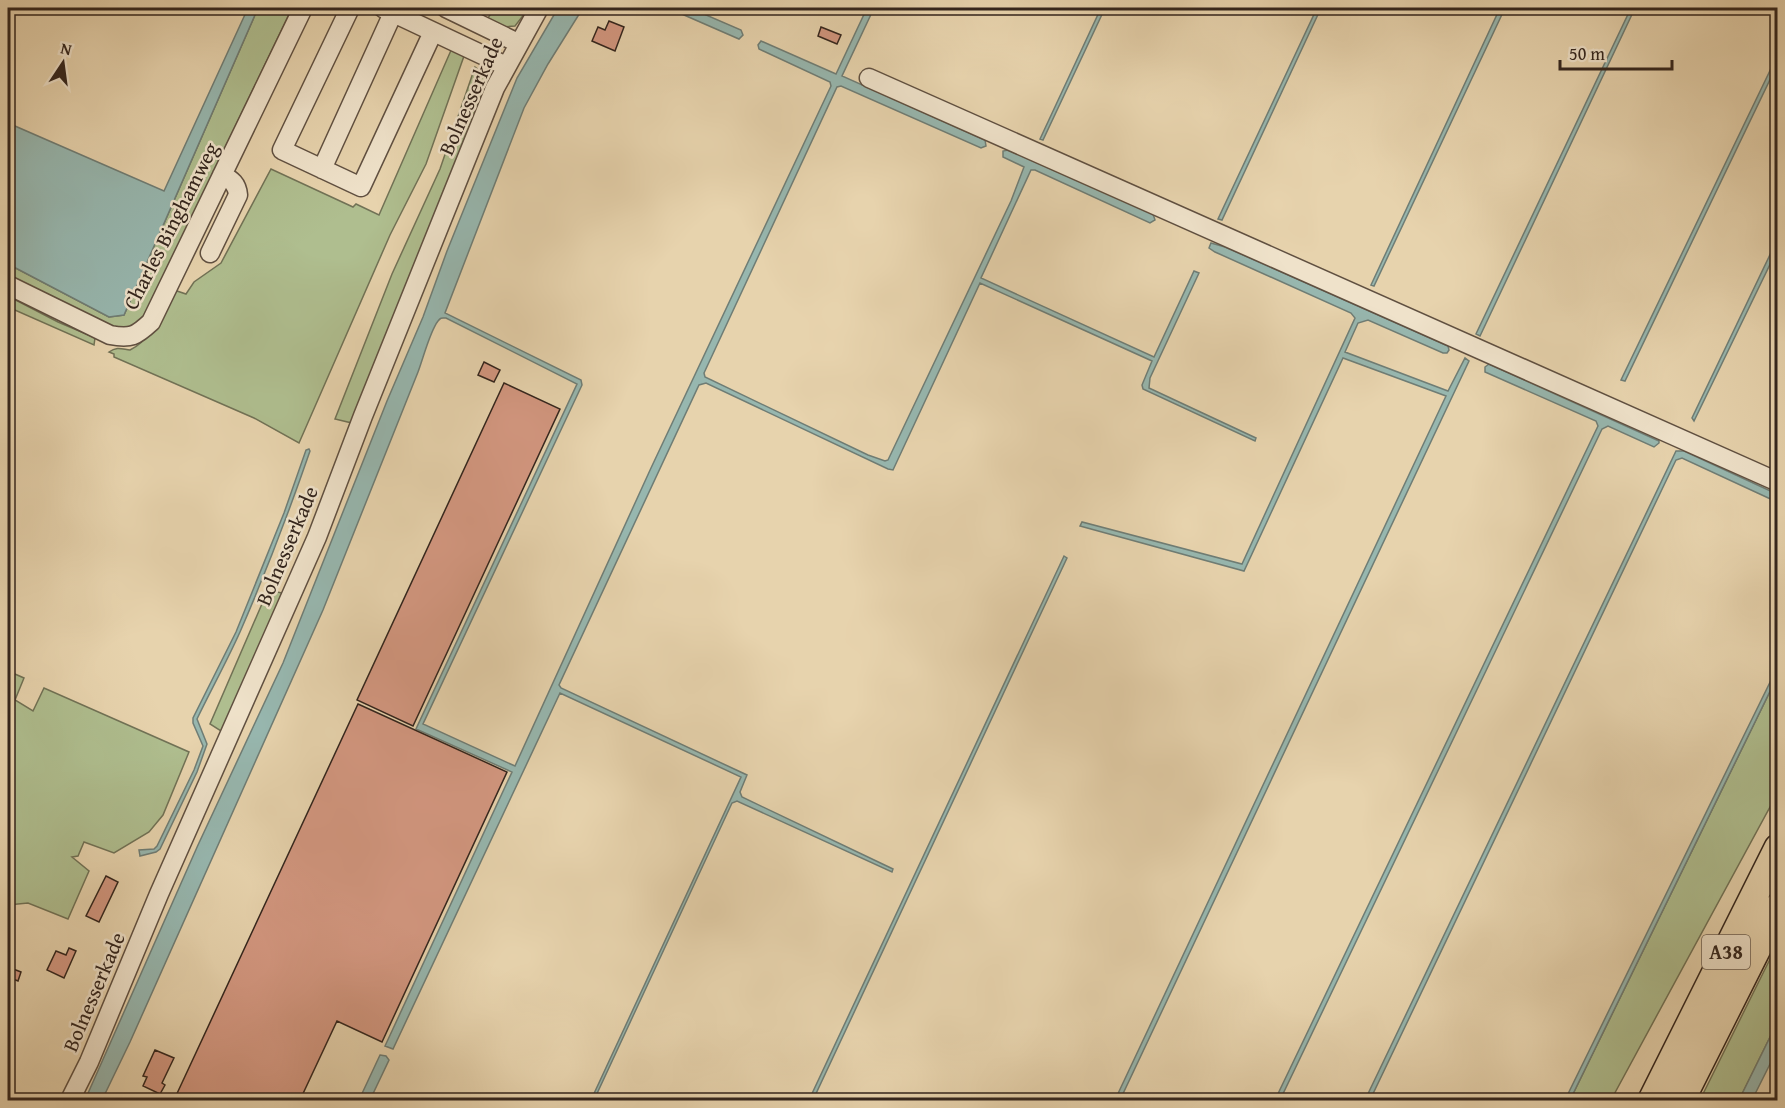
<svg xmlns="http://www.w3.org/2000/svg" width="1785" height="1108" viewBox="0 0 1785 1108" font-family="'Gentium Book Plus',serif">
  <style>
    .green { fill: #afbe8f; stroke: #717256; stroke-width: 1.5 }
    .water { fill: #97b7af; stroke: #6f7d75; stroke-width: 1.5 }
    .building { fill: #d39780; stroke: #33251d; stroke-width: 1.5 }
    .lines { fill: none; stroke-linecap: round; stroke-linejoin: round }
    .minor-casing { stroke: #605041; stroke-width: 21 }
    .highway-casing { stroke: #33251d; stroke-width: 30 }
    .minor { stroke: #efe2ca; stroke-width: 18 }
    .highway { stroke: #e7d3ad; stroke-width: 27 }
    .labels { text-anchor: middle; stroke-width: 5; stroke-linejoin: round; paint-order: stroke }
    .shield { fill: #efe2ca; stroke: #6b5e51; stroke-width: 1.5 }
    .shield-label { font-size: 20px; font-weight: bold; fill: #33251d }
    .street-label { font-size: 21px; fill: #33251d; stroke: #efe2ca }
  </style>
  <rect width="100%" height="100%" fill="#e7d3ad"/>
  <filter id="stains"><feTurbulence type="fractalNoise" baseFrequency=".00333" numOctaves="4"/><feColorMatrix values="0 0 0 0 .2 0 0 0 0 .09 0 0 0 0 .02 0 0 0 .5 -.17"/></filter>
  <radialGradient id="worn" r=".72"><stop offset=".6" stop-color="#630" stop-opacity="0"/><stop offset="1" stop-color="#630" stop-opacity=".3"/></radialGradient>
  <path class="green" d="M258,8H292L143,319L134,329L122,331L8,278V264L109,317L124,315Z
    M495,8H529L515,26L502,27L485,22Z
    M452,48L464,56L426,164L390,235L299,443L254,418L114,357V354L109,352C117,346 122,349 130,350C153,339 161,310 171,289L186,294L194,282L221,263L271,169L353,207L356,204L379,215Z
    M475,67L489,78L352,423L335,419L392,274L440,169Z
    M8,296L58,322L91,336L95,338L94,345L8,307Z
    M268,590L282,593L224,733L210,724Z
    M8,671L24,678L15,700L33,711L44,688L189,752L163,815L149,832L114,853L84,842L78,856L72,857L89,871L68,919L28,903L8,905Z
    M1777,677V794L1611,1100H1570Z
    M1777,945V1023L1739,1100H1700Z"/>
  <path class="water" d="M248,8H258L124,315L109,317L8,264V123L164,191Z
    M558,8H583L548,64L524,108L445,313L581,380L582,385L423,724L515,766L651,468L831,86L830,82L759,49L758,45L761,41L836,74L867,8H874L842,76L985,140L986,146L981,148L841,86L837,87L704,373L705,377L868,455L885,461L888,460L1011,201L1024,167L1003,157V151L1008,150L1153,214L1155,220L1150,223L1035,170H1031L981,278L1154,357L1194,271L1199,273L1150,378L1149,388L1256,438L1255,441L1143,389L1142,385L1152,361L980,283L893,470L888,469L706,383L699,385L559,685L561,688L747,775L740,792L742,797L893,869L892,872L737,801L732,803L594,1100H591L741,777L560,693L393,1049L385,1046L512,772L416,729L577,384L446,318C442,318 441,317 438,321C430,331 423,359 418,372L323,610L130,1042L102,1100H85L198,845L283,663L387,401L423,317L447,251L517,78Z
    M668,8H690L741,30L743,35L739,39Z
    M1101,8H1105L1043,140L1040,139Z
    M1317,8H1321L1222,220L1218,219Z
    M1500,8H1505L1374,286L1371,285Z
    M1631,8H1635L1480,336L1476,334Z
    M1777,56V65L1625,381L1621,380Z
    M1777,240V250L1694,421L1692,418Z
    M1211,243L1225,247L1448,346L1449,350L1447,353H1443L1368,320L1358,323L1345,352L1448,391L1465,358L1469,361L1120,1100H1115L1446,396L1343,358L1244,571L1080,526L1082,522L1242,564L1355,318L1351,313L1215,252L1209,248Z
    M1489,364L1659,441V443L1654,447L1608,426L1602,429L1280,1100H1275L1598,426L1596,421L1485,372V367Z
    M309,449L310,451C289,512 266,572 240,632C227,661 211,690 197,719L207,744L197,772L160,849L156,852L140,856L139,850L154,849L157,846L194,770L203,746L193,723V718L236,632L284,513L306,450Z
    M1676,451H1684L1777,494V502L1682,458L1676,460L1370,1100H1365Z
    M1064,556L1067,558L1035,626L813,1100H809Z
    M1777,668V677L1570,1100H1565Z
    M1777,1023V1050L1752,1100H1739Z
    M380,1055L386,1056L389,1060L370,1100H359Z"/>
  <path class="building" d="M609,21L624,27L615,51L592,41L598,27L605,30Z
    M821,27L841,35L837,44L818,36Z
    M484,362L500,370L494,382L478,375Z
    M504,383L560,409L413,726L357,700Z
    M358,704L507,772L382,1042L337,1021L300,1100H174Z
    M106,876L118,882L99,922L86,916Z
    M69,948L76,951L64,978L47,970L56,951L66,955Z
    M8,967L21,972L18,981L8,977Z
    M155,1050L174,1058L162,1083L165,1085L160,1094L143,1086L147,1077L143,1076Z"/>
  <g class="lines">
    <g class="minor-casing">
      <path id="minor" d="M350,8L282,150L361,187L433,32
        M383,8L506,66
        M446,8L518,43
        M869,78L1778,482
        M322,169L393,13
        M210,253L238,195C237,184 232,180 222,175
        M8,285L110,335C131,339 136,336 151,322L303,8
        M70,1100L89,1062L159,894L317,537L363,416L495,88L539,8"/>
    </g>
    <g class="highway-casing">
      <path id="highway" d="M1652,1100L1778,848
        M1681,1100L1778,907"/>
    </g>
    <use href="#minor" class="minor"/>
    <use href="#highway" class="highway"/>
  </g>
  <g class="labels">
    <rect class="shield" x="1702" y="935" width="48" height="34" rx="4.5"/>
    <g class="shield-label">
      <text x="1726" y="959">A38</text>
    </g>
    <g class="street-label">
      <text transform="translate(471 96) rotate(-66)" y="7">Bolnesserkade</text>
      <text transform="translate(171 226) rotate(-63)" y="7">Charles Binghamweg</text>
      <text transform="translate(287 546) rotate(-67)" y="7">Bolnesserkade</text>
      <text transform="translate(94 992) rotate(-67)" y="7">Bolnesserkade</text>
    </g>
  </g>
  <rect width="1785" height="1108" fill="none" stroke="#e7d3ad" stroke-width="30"/>
  <rect x="9" y="9" width="1767" height="1090" fill="none" stroke="#33251d" stroke-width="3"/>
  <rect x="15" y="15" width="1755" height="1078" fill="none" stroke="#33251d" stroke-width="1.5"/>
  <g transform="translate(63 63) rotate(13)" stroke="#efe2ca" stroke-width="4.5" paint-order="stroke">
  <path d="M0-4.5L10 22L0 15L-10 22Z" fill="#33251d"/>
  <text y="-9" font-size="16" font-weight="bold" text-anchor="middle" fill="#33251d">N</text>
  </g>
  <path d="M1560 60v9h112v-9" fill="none" stroke="#33251d" stroke-width="3"/>
  <text x="1569" y="60" font-size="18" fill="#33251d" stroke="#efe2ca" stroke-width="4.5" paint-order="stroke">50 m</text>
  <rect width="100%" height="100%" filter="url(#stains)"/>
  <rect width="100%" height="100%" fill="url(#worn)"/>
</svg>
